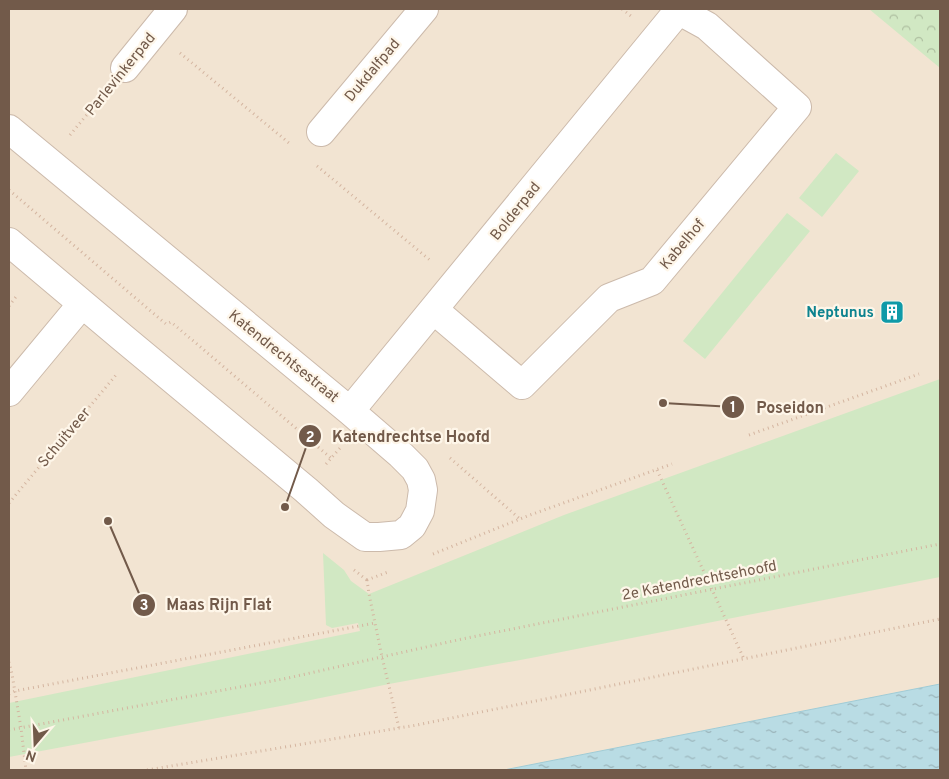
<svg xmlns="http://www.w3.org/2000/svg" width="949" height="779" viewBox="0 0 949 779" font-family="Overpass,sans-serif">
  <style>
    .residential { fill: #f2e4d2 }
    .green { fill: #d1e8c3 }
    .park { fill: url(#park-crowns) }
    .water { fill: url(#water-ripples); stroke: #a0cbd5 }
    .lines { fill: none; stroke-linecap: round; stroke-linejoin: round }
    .minor-casing { stroke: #ccbaab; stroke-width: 30 }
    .path { stroke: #d4b5a0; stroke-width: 3; stroke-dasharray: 1 4; stroke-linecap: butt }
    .minor { stroke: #fff; stroke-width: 28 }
    .labels { text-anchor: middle; stroke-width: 4.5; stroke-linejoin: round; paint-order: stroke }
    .street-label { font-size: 15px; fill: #725a4a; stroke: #fef6e9 }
    .culture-label { font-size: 15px; font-weight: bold; fill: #0d838f; stroke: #fef6e9; text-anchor: end }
    .leader { fill: none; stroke: #725a4a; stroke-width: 2 }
    .callout-dot { fill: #725a4a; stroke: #fef6e9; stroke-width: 2 }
    .mark-label { font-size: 15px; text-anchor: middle; font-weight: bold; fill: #fff }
    .callout-label { font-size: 16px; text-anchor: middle; font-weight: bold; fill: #725a4a; stroke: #fef6e9; stroke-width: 4.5; stroke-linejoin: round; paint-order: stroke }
  </style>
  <defs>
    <pattern id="park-crowns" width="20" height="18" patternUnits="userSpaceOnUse" patternTransform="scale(1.25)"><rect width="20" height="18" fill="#d1e8c3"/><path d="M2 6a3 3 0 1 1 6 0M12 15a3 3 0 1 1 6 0" fill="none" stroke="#aebfa0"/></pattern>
    <pattern id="water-ripples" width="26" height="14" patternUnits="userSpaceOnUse" patternTransform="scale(1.25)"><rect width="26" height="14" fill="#b9dce4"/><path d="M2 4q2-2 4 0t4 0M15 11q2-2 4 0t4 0" fill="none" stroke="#9bb5bb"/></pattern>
  </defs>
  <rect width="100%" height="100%" fill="#fbf2e3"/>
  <path class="residential" d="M9,9H940V684L504,770H9Z"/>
  <path class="green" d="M836,153L859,171L822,217L799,198Z
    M787,213L810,231L705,359L683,341Z
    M940,379V577L531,658L389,684L286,705L9,757V703L360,631L358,623L332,628L326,625L323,553L344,570L351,581L369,594L564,515Z"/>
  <path class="park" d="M869,9H940V68Z"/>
  <path class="water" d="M940,684V770H504Z"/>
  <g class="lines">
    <g class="minor-casing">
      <path id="minor" d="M125,68L173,9
        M9,129L350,411L401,455L415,469L421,480L423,490L420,511L412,526L401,535L379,537H365L334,515L306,490L123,338L9,242
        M321,132L424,9
        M434,310L522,385L609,298L652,281L797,107L707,26L676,9
        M9,392L82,304
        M350,411L679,10"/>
    </g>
    <path class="path" d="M622,9L631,16
      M180,53L289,143
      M70,135L104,94
      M317,166L431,261
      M9,190L166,324L171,322L331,458
      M9,306L18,294
      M749,435L919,374
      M450,458L520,519
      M326,464L340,448
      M657,470L744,659
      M9,503L116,375
      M433,554L530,515L672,464
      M354,570L367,580
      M367,580L388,572
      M367,580L369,594L382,657L399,728
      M9,662L12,674L21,728L26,770
      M9,694L15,691L375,623
      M9,730L288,678L462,639L940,544
      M147,770L417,725L940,619"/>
    <use href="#minor" class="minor"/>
  </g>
  <defs>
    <g id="building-square" transform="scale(1.25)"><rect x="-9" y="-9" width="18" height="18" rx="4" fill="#0f9aa8" stroke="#fef6e9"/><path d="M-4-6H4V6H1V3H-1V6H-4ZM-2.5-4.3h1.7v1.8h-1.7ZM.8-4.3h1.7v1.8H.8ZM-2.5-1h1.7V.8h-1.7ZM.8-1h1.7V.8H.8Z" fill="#fff"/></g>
  </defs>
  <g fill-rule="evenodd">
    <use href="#building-square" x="892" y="312"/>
  </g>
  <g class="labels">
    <g class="street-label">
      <text transform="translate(372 70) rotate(-50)" y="5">Dukdalfpad</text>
      <text transform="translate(120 74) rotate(-51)" y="5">Parlevinkerpad</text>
      <text transform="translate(515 211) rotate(-51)" y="5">Bolderpad</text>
      <text transform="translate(682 244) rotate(-50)" y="5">Kabelhof</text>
      <text transform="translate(284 356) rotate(39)" y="5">Katendrechtsestraat</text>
      <text transform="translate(64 437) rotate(-50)" y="5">Schuitveer</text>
      <text transform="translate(699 580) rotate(-11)" y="5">2e Katendrechtsehoofd</text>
    </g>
    <g class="culture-label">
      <text x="874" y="317">Neptunus</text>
    </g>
  </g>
  <path class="leader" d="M663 403L733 407M285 507L310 436M108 521L144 605"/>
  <g class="callout-dot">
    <circle cx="663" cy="403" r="5"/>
    <circle cx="285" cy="507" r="5"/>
    <circle cx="108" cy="521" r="5"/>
    <circle cx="733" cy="407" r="12"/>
    <circle cx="310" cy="436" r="12"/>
    <circle cx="144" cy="605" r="12"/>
  </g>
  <g class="mark-label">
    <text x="733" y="412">1</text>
    <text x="310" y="442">2</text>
    <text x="144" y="610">3</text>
  </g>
  <g class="callout-label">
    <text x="790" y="413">Poseidon</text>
    <text x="411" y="442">Katendrechtse Hoofd</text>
    <text x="219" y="610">Maas Rijn Flat</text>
  </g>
  <rect width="949" height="779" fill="none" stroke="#725a4a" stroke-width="20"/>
  <g transform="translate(35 744) rotate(199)" stroke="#fef6e9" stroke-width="4" paint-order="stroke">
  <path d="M0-4L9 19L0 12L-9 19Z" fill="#725a4a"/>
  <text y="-8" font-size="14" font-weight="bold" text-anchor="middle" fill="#725a4a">N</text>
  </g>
</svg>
